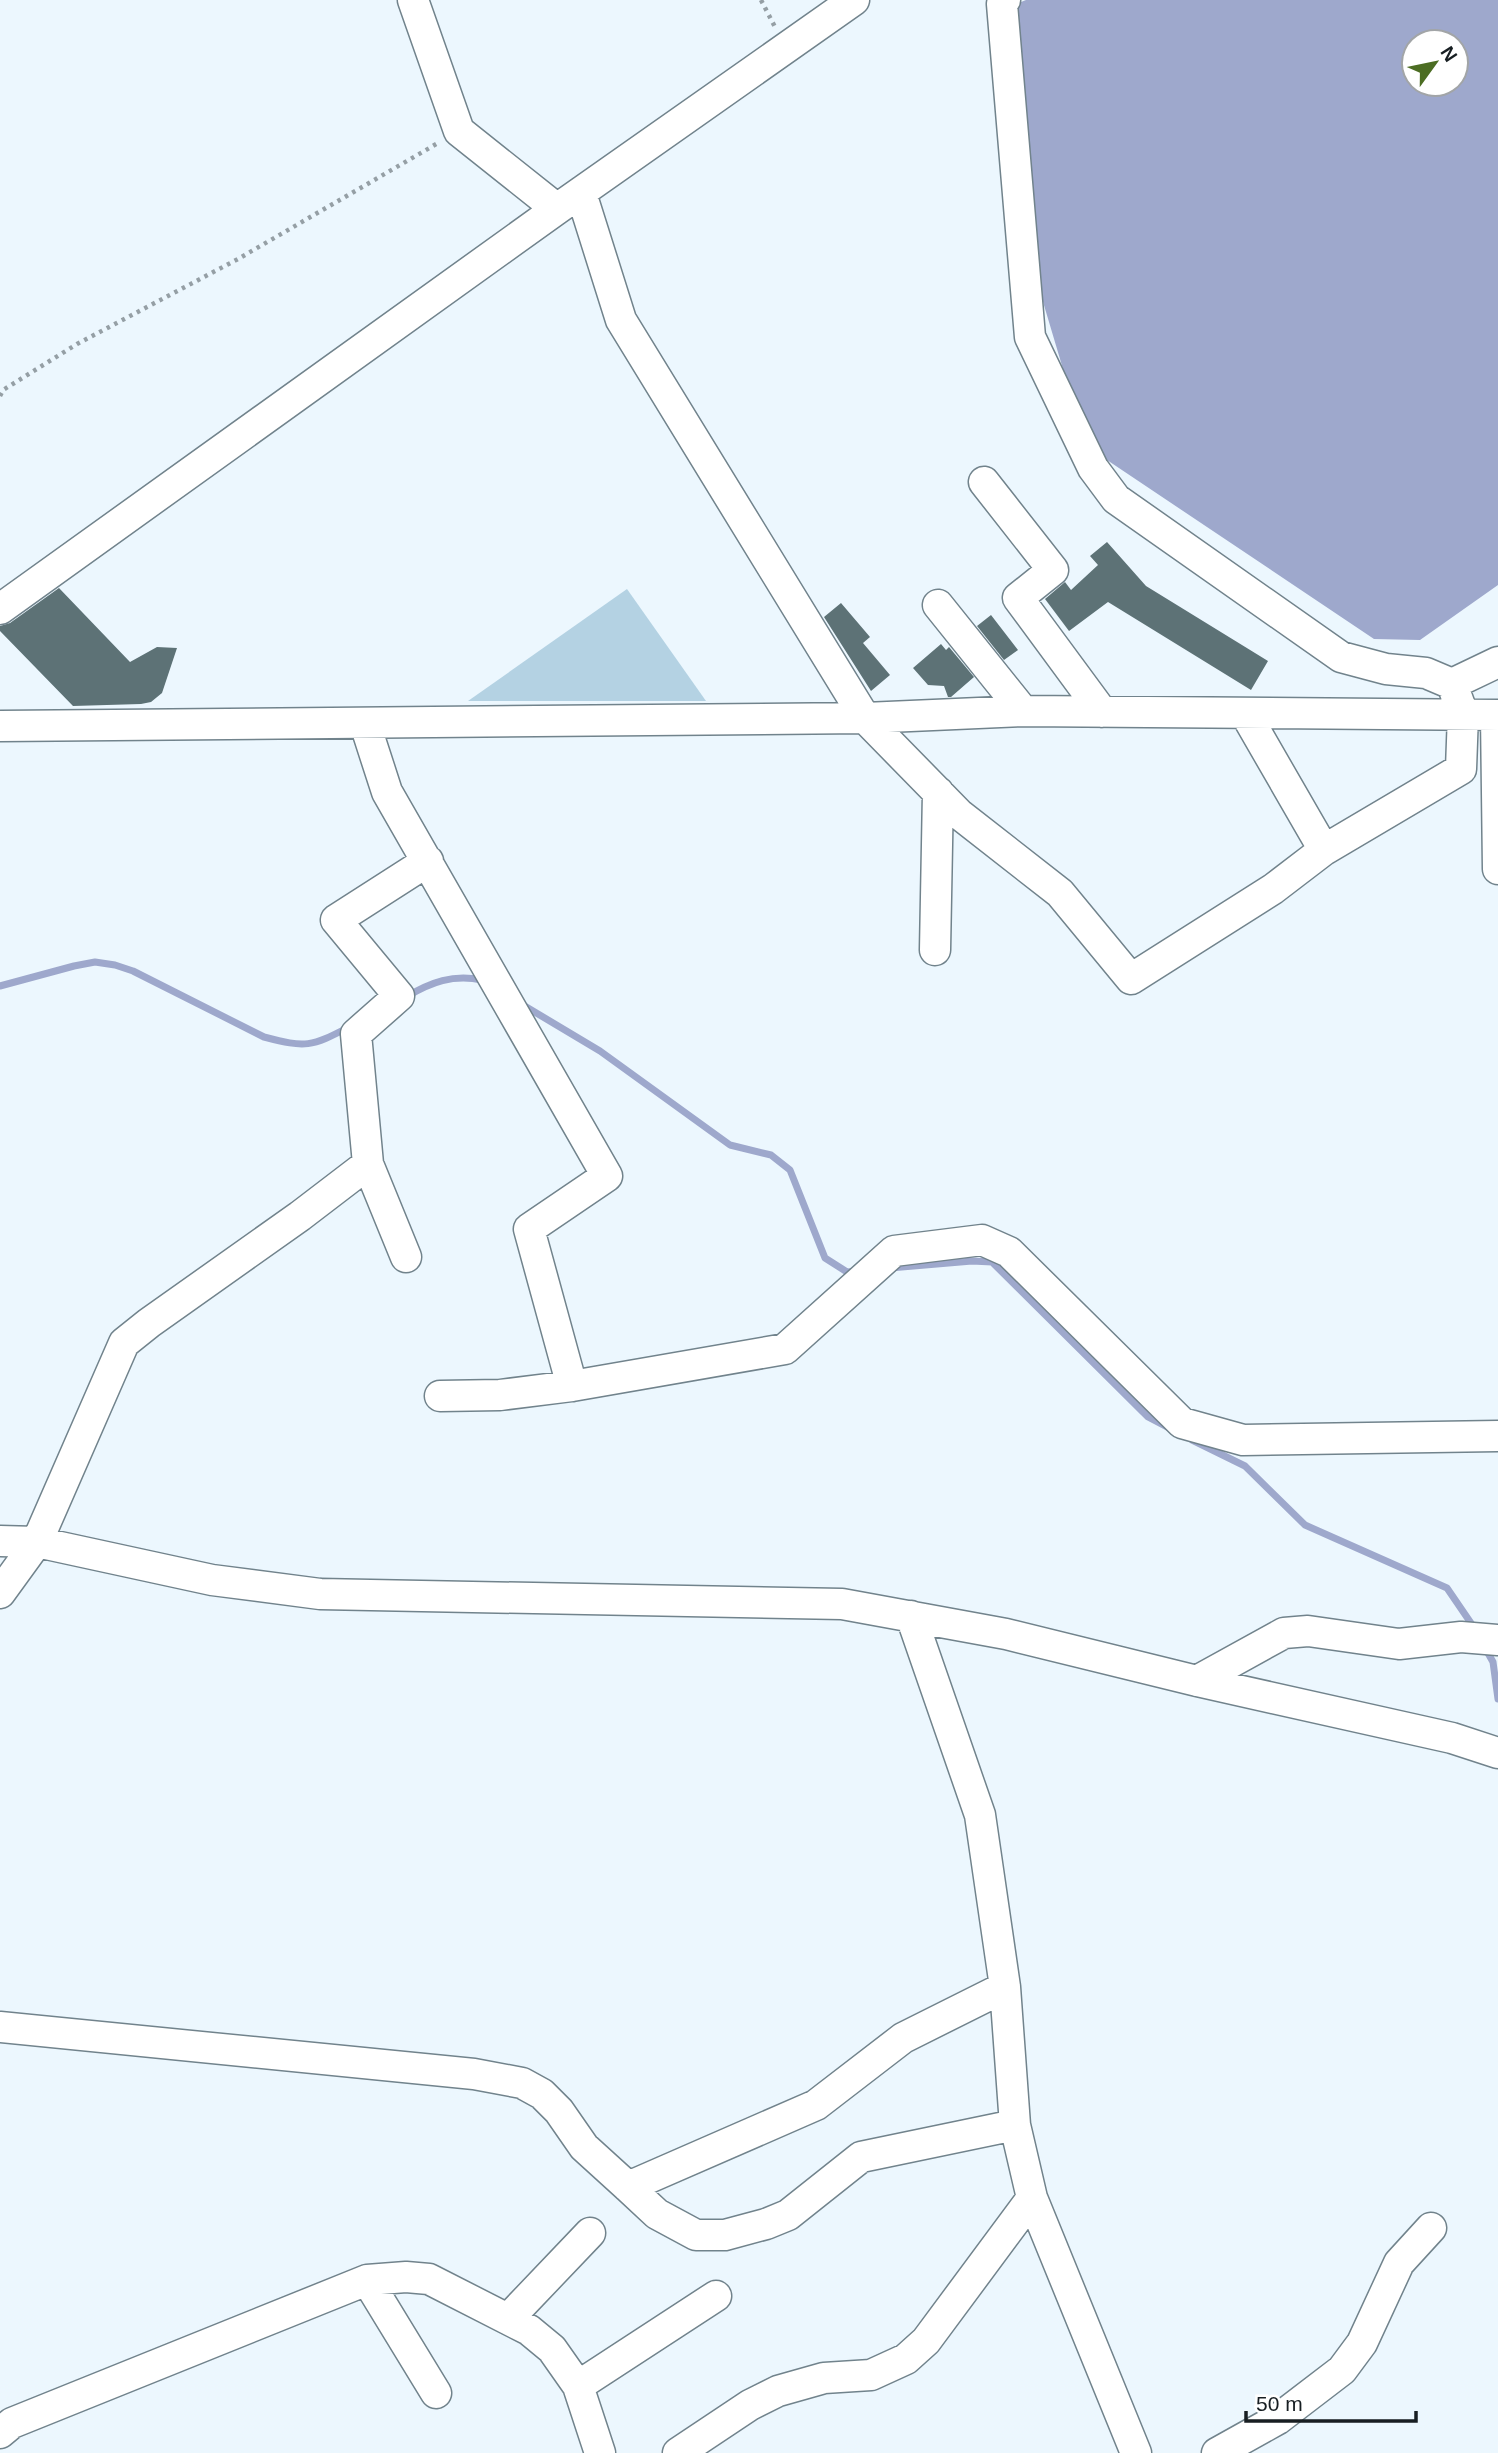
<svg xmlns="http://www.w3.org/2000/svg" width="1498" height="2453" viewBox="0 0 1498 2453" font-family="Helvetica,sans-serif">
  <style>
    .green { fill: #b4d2e3 }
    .water { fill: #9ea8cc; fill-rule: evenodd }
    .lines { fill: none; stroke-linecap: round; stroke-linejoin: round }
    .stream { stroke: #9ea8cc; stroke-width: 7 }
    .building { fill: #5d7276 }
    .minor-casing { stroke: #71838c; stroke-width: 33 }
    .path { stroke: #959fa5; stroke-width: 4.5; stroke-dasharray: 3.5 5; stroke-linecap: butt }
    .minor { stroke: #fff; stroke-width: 30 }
  </style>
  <rect width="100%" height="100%" fill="#ecf7fe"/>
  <path class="green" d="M627,589L706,701H468Z"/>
  <path class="water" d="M1026,0H1498V585L1420,640L1374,639L1107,460L1074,406L1035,275L1016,4ZM1414,42H1456V84H1414Z"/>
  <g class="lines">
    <path class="stream" d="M0,986L74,966L95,962L115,965L133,971L264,1037C306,1048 311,1047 349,1027
      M406,997C431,982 453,974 482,980
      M523,1005L600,1051L730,1145L771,1155L790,1170L825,1258L847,1272L858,1271
      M890,1268L972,1261L992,1262L1148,1417L1169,1428
      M1192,1440L1245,1466L1305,1525L1447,1588L1475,1629
      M1484,1646L1493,1662L1498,1699"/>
  </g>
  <path class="building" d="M1107,542L1146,586L1268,661L1251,690L1108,602L1069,631L1045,599L1065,582L1071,590L1098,565L1090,556Z
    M59,588L130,662L157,647L177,648L162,693L151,702L141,704L73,706L0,631V626L10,623Z
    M841,603L870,637L863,643L890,675L871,691L824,617Z
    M991,615L1018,650L1004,660L977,626Z
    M941,644L946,650L949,647L974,677L951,697H948L944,686L928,685L913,668Z"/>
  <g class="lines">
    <g class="minor-casing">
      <path id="minor" d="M413,0L459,131L557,209
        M1005,0L1002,4L1030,337L1093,468L1116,499L1341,657L1386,669L1426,673L1452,684
        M581,193L621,320L865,718L959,814L1060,893L1131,979L1273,889L1324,850L1245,713
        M984,482L1053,570L1018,598L1102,712
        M938,605L1023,711
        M0,609L557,209L854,0
        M1496,715L1498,869
        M365,724L387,792L607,1176L529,1229L572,1386
        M0,726L865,718L1023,711L1498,715
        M1324,850L1461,769L1463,714L1452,684L1498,662
        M935,950L938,792
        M406,1257L368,1164L356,1034L399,996L336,920L428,861
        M440,1396L500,1395L572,1386L785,1349L894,1251L982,1240L1009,1252L1182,1423L1243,1440L1498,1436
        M0,1541L37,1542L212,1580L320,1594L842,1604L1006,1634L1197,1681L1452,1738L1498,1753
        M0,1593L37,1542L124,1343L149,1323L300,1216L368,1164
        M911,1616L980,1815L1005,1987L1015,2125L1032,2198L1136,2453
        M1197,1681L1284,1633L1308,1631L1399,1644L1461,1637L1498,1640
        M0,2027L474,2074L522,2083L542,2094L559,2111L584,2147L628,2187L657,2214L696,2235H725L766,2224L788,2215L861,2157L1015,2125
        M628,2187L816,2105L903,2038L1005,1987
        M367,2280L436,2393
        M508,2319L590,2233
        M578,2386L716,2296
        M0,2433L12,2423L367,2280L406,2277L429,2279L529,2330L552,2349L578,2386L600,2453
        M678,2453L750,2405L778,2391L824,2378L871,2375L906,2359L926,2341L1032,2198
        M1217,2453L1278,2419L1342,2370L1362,2343L1399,2263L1431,2228"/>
    </g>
    <path class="path" d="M761,0L775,27
      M0,396L3,390L77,344L238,259L438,143"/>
    <use href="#minor" class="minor"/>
  </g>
  <g transform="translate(1435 63) rotate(57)"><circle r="33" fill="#ffffff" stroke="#a2a5a7" stroke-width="2"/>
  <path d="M0-5L12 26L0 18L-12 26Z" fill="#4c6d23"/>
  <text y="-10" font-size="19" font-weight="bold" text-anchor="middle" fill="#171e22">N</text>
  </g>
  <path d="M1246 2411v10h170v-10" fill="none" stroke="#171e22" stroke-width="3.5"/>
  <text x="1256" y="2411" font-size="21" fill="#171e22" stroke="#ffffff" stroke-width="5" paint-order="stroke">50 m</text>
</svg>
